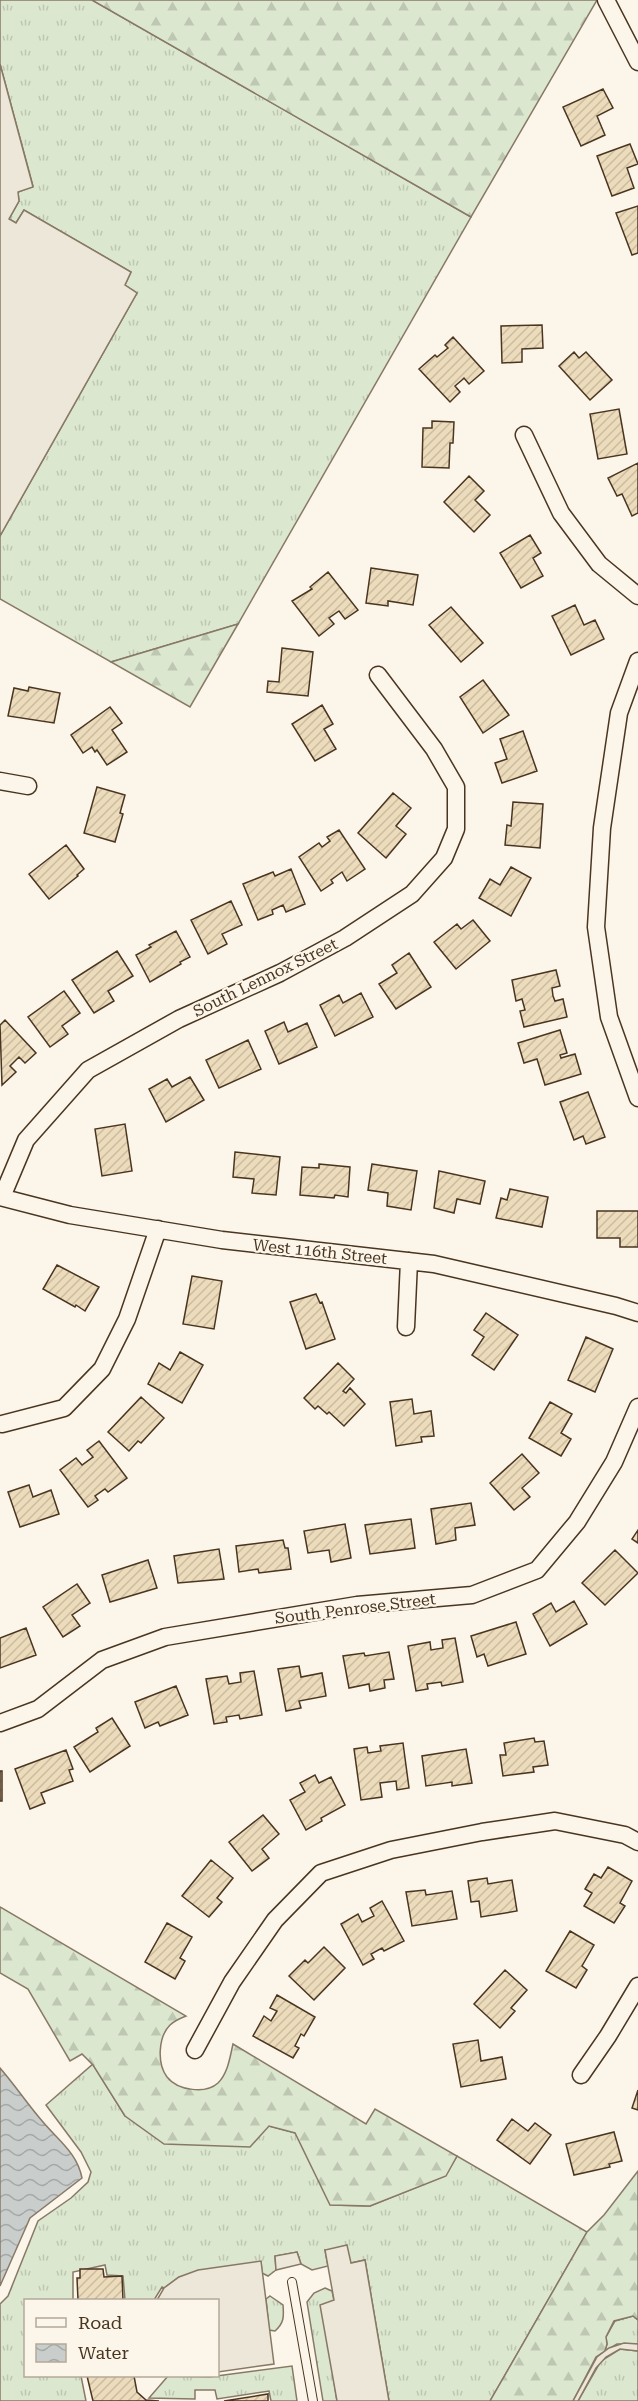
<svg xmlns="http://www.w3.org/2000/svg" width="638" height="2401" viewBox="0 0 638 2401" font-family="'Roboto Serif',serif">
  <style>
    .grass { fill: url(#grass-tufts); stroke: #887966; stroke-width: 1.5 }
    .forest { fill: url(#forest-firs); stroke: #887966; stroke-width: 1.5 }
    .parking { fill: #ede7d9; stroke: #887966; stroke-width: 1.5 }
    .water { fill: url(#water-waves); stroke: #887966; stroke-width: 1.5 }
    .building { fill: url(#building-hatch); stroke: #4a3520; stroke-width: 1.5 }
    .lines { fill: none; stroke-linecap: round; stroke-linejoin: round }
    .lane-casing { stroke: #4a3520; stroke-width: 10 }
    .street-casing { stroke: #4a3520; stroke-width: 19 }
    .lane { stroke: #fbf6e9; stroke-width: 8 }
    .street { stroke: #fbf6e9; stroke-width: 16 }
    .labels { text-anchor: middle; stroke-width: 4.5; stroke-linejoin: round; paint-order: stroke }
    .street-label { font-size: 16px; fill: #4a3520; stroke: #fbf6e9 }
  </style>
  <defs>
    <pattern id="grass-tufts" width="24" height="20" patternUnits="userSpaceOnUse" patternTransform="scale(1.5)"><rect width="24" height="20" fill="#dce7d0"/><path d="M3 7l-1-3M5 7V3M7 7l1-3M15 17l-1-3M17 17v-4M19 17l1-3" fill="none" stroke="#bec7b2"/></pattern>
    <pattern id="forest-firs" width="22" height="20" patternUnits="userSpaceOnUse" patternTransform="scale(1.5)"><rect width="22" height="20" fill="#dce7d0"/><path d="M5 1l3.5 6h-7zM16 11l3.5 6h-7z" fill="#bec7b2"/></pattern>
    <pattern id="water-waves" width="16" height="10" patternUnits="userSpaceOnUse" patternTransform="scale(1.5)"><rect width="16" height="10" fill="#c9cecd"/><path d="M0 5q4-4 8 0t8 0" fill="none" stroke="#a5a8a6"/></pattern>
    <pattern id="building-hatch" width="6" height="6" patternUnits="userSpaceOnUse" patternTransform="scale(1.5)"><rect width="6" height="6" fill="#ecdcbc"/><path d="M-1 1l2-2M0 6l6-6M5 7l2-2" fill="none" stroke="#ccbda1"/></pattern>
  </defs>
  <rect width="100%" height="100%" fill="#fbf6e9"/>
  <path class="grass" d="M0,0H92L471,217L238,624L111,662L0,599V536L137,293L125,285L131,272L24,210L16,223L9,219L19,201L18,192L33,186L0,64Z
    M93,2064L125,2116L269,2126L296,2133L331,2205L370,2206L445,2176L457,2156L587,2232L490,2401H389L365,2260L351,2263L325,2250L328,2266L312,2270L301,2264L297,2252L275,2256L276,2270L268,2276L262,2273L261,2262L179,2277L164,2288L162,2287L154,2300H125L123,2276L107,2275L105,2265L73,2272V2300H26V2376H81L86,2401H0V2304L8,2296L38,2221L71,2198L88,2182L91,2172L81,2152L46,2105Z
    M325,2288L332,2291L334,2300L329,2349L337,2401H323L307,2302L314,2293Z
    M270,2296L283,2305C284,2317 284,2323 275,2331L269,2330L266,2299Z
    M633,2316L638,2320V2344H617L605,2351L607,2344L606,2337L615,2321Z
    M620,2349L638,2351V2401H578L601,2361Z
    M292,2366L297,2401H271L269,2391L217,2399L215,2390H195V2399L149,2398L168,2376L209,2377Z"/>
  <path class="forest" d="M92,0H597L471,217Z
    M238,624L190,707L111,662Z
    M0,1907L186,2016C181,2018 174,2021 170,2025C158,2037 157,2064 167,2077C178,2091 206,2094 218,2083C228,2073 230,2057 233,2044L366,2124L375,2109L457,2156L446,2176L370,2206L330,2205L295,2133L269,2126L250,2147L164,2144L125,2116L93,2065L82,2054L70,2061L28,1989L0,1973Z
    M638,2171V2320L633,2316L614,2321L606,2337L607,2344L605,2351L596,2357L573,2401H490L587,2232L604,2215Z"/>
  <path class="parking" d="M0,64L33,187L18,192L19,201L9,219L16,223L24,210L131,272L125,285L137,293L0,536Z
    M347,2245L351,2263L365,2260L389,2401H337L320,2305L334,2300L325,2250Z
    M297,2252L301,2264L276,2270L275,2256Z
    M261,2261L274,2364L218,2372V2300H157L164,2288L179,2277L198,2270Z
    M624,2343L638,2344V2351L620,2349L606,2357L596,2368L578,2401H573L597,2357L609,2348Z"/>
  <path class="water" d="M0,2068C15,2085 28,2105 43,2122C59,2141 77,2153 82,2178L30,2218L0,2286Z"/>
  <path class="building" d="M603,89L613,108L597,116L605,135L581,146L563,107Z
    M630,144L638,164L627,168L634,188L612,196L597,156Z
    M638,206V253L632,255L616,213Z
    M542,325L543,348L522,349V362L502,363L501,326Z
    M453,337L484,371L469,384L464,378L462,380L455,386L460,392L450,402L419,369L435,355L437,357L448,348L445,345Z
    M574,352L579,358L586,352L612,380L590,400L559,366Z
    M619,409L627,454L598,459L590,414Z
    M432,421L454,422L453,443H450L449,468L422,467L423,428H432Z
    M638,463V513L632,516L622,494L617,496L608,478Z
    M469,476L484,491L475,500L490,515L474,532L444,502Z
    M530,535L541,553L533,558L543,576L521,588L500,553Z
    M371,568L418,575L413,605L388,601V606L366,603Z
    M328,572L358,610L345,619L339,611L329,618L334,624L319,636L292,601L312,589L310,587Z
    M575,605L584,625L595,620L604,639L571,655L552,616Z
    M451,607L483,643L461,662L429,625Z
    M282,648L313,652L308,696L267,692L268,681L279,682Z
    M483,680L509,715L483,733L460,697Z
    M29,687L60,693L54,723L8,716L14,688L28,691Z
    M322,705L333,724L324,729L336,749L315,761L292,724Z
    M110,707L122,723L112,730L127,752L107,765L97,750L95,752L92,747L83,753L71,735Z
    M523,731L537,771L502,783L495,763L507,759L500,739Z
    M97,787L125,795L120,813L123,814L115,842L84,833Z
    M393,793L411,808L396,826L406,834L386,858L358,833Z
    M513,802L543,804L540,848L505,845L507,825L511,826Z
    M339,830L365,869L347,881L342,872L331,880L333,883L321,891L299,857L319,843L322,847L330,841L327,837Z
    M66,845L84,869L77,875L78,876L49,899L29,874Z
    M511,867L531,878L511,916L479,898L490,879L500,885Z
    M291,869L305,904L286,912L283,905L272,910L273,914L258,920L243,884L273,872L275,876Z
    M231,901L242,925L222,934L227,944L208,954L191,920Z
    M473,920L490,941L456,969L434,942L457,924L461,929Z
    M176,931L190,957L180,962L181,964L150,982L136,955L151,947L149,945Z
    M117,951L133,976L108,991L114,1001L94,1013L72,980Z
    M409,953L431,987L396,1009L379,984L397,973L392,965Z
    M556,970L560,986L552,988L553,996L555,1001L563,999L567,1017L524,1027L520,1011L525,1010L522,999L516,1001L512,980Z
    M64,991L80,1013L62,1026L68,1034L50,1047L28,1017Z
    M361,993L373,1017L335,1036L320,1005L339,995L343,1003Z
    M5,1020L36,1053L25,1063L19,1057L10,1066L16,1072L2,1085L0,1025Z
    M284,1022L288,1032L307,1023L317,1047L279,1064L265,1031Z
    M560,1030L567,1053L560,1055L561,1058L575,1054L581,1074L545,1085L537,1059L524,1063L518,1043Z
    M248,1040L261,1069L219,1088L206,1060Z
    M190,1077L204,1100L166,1122L149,1089L167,1079L172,1087Z
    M588,1092L605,1137L586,1144L583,1136L574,1140L560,1102Z
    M125,1124L132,1171L102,1176L95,1129Z
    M235,1152L280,1157L276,1195L252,1193L254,1179L233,1177Z
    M319,1164L350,1167L348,1197L335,1195L334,1198L300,1195L302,1167L319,1168Z
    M372,1164L417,1171L411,1210L387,1206L388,1193L368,1190Z
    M439,1171L485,1181L480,1204L457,1199L454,1213L434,1208Z
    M510,1189L548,1197L542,1227L496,1218L501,1198L507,1200Z
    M597,1211H638V1247H620V1238H597Z
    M57,1265L99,1287L85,1311L76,1305L75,1307L43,1289Z
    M192,1276L222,1281L214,1329L183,1324Z
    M316,1294L320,1303L322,1302L335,1339L306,1349L290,1302Z
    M486,1313L518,1335L494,1370L472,1355L484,1337L474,1330Z
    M586,1337L613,1349L595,1392L568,1380Z
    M180,1352L203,1365L182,1403L148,1384L159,1363L170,1370Z
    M338,1363L354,1379L343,1391L346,1393L350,1388L365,1404L344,1426L329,1412L327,1414L318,1406L315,1409L304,1398Z
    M141,1397L164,1418L141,1443L138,1441L129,1451L108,1432Z
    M412,1399L414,1414L431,1411L434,1436L421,1437L422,1442L396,1446L390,1402Z
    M550,1402L572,1414L561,1433L571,1439L561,1456L529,1438Z
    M99,1441L127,1478L108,1492L105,1489L95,1496L98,1500L88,1507L60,1470L76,1458L82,1465L93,1457L87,1450Z
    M522,1454L539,1473L522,1488L530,1497L514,1510L490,1483Z
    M29,1485L33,1497L51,1490L59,1514L20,1527L8,1492Z
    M471,1503L475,1525L455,1528L456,1540L436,1544L431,1509Z
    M411,1519L415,1548L370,1554L365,1525Z
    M345,1524L351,1558L331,1562L329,1550L308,1553L304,1531Z
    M638,1530V1543L632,1539Z
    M283,1540L285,1548H288L291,1569L259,1573L258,1569L239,1572L236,1546Z
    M219,1549L224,1579L178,1583L174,1556Z
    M615,1550L638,1573L605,1605L582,1583Z
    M148,1560L157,1588L110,1602L102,1575Z
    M77,1584L90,1603L72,1615L80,1626L63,1637L43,1607Z
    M574,1601L587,1624L550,1646L533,1614L551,1603L556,1612Z
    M516,1622L526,1654L488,1666L484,1654L477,1657L471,1636Z
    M26,1628L36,1655L0,1668V1638Z
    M455,1638L463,1682L442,1686L441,1682L427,1684L428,1689L416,1691L408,1646L430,1642L431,1650L443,1648L442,1640Z
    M389,1652L394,1679L384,1680L385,1688L370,1691L369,1684L349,1688L343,1656L364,1653L365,1656Z
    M299,1666L301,1677L322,1673L326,1696L299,1701L301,1708L286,1711L278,1669Z
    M254,1671L262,1715L240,1719L239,1715L226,1717L227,1722L214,1724L206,1679L227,1676L229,1684L241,1682L240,1673Z
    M176,1686L188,1715L160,1726L158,1722L145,1728L135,1702Z
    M112,1718L130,1746L90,1772L74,1747L98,1732L96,1728Z
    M534,1738L535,1742L544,1741L548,1765L533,1767L534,1772L503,1776L500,1755H506L504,1743Z
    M403,1743L409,1788L397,1790L396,1781L380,1783L382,1797L361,1800L354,1749L367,1747L368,1753L381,1751L380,1746Z
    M466,1749L472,1783L452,1786V1782L426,1786L422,1756Z
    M66,1750L73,1769L69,1770L73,1781L41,1793L45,1803L30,1809L15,1769Z
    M0,1771H2V1801H0Z
    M315,1775L319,1783L331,1777L345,1805L321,1818L322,1821L306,1830L290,1800L305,1792L300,1783Z
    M263,1815L279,1834L262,1849L269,1858L252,1871L229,1842Z
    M211,1860L233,1878L217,1898L222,1902L209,1917L182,1896Z
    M608,1867L632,1881L620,1903L625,1906L614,1923L584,1906L592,1893L585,1889L594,1874L601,1878Z
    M487,1878L488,1884L512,1880L517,1911L481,1917L479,1901L471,1902L468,1881Z
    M425,1890L426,1895L452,1891L457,1919L412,1926L406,1892Z
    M382,1901L404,1941L384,1951L382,1948L371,1954L374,1959L363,1965L341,1924L358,1914L362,1922L374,1916L370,1908Z
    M167,1923L192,1937L180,1958L185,1961L175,1979L145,1962Z
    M570,1931L594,1945L582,1966L587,1970L576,1988L546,1971Z
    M324,1947L345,1968L314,2000L289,1976L305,1960L308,1963Z
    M505,1970L527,1990L511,2008L515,2011L500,2028L474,2004Z
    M277,1995L315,2017L304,2036L301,2034L295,2046L299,2048L293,2058L253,2036L264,2016L271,2021L277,2011L270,2008Z
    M478,2040L481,2061L502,2057L506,2079L461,2087L453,2044Z
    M638,2090V2110L632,2108Z
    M512,2119L528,2131L535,2123L551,2135L530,2164L497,2140Z
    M614,2132L622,2161L609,2164L610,2167L574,2175L566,2144Z
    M80,2269H103L104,2277L122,2276L123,2300H78L77,2278H80Z
    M87,2376H134L137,2392L146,2400L159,2401H93Z
    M268,2394V2401H224Z"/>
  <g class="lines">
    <g class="lane-casing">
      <path id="lane" d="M292,2282L313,2401"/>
    </g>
    <g class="street-casing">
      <path id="street" d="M606,0L638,62
        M524,435L561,513L599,564L638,596
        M638,661L619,713L602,828L596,927L609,1017L638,1098
        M0,781L28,786
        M0,1197L70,1215L222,1240L434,1264L616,1306L638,1313
        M2,1197L26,1140L88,1070L179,1019L280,973L345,938L412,894L444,858L456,829V787L434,749L378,675
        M406,1327L409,1261
        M2,1424L64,1408L102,1369L127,1319L158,1229
        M0,1723L38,1709L102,1660L165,1637L357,1605L472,1595L537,1570L577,1522L614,1462L638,1407
        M195,2050L232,1982L275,1920L321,1873L391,1850L482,1832L555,1821L625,1835L638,1842
        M581,2075L608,2036L638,1986"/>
    </g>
    <use href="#lane" class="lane"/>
    <use href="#street" class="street"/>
  </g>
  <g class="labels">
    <g class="street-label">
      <text transform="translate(265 977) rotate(-26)" y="6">South Lennox Street</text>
      <text transform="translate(320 1251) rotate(6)" y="6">West 116th Street</text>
      <text transform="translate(355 1608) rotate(-7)" y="6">South Penrose Street</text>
    </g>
  </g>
  <rect x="24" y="2299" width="195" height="78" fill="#fbf6e9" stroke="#b4a999" stroke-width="1.5"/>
  <rect x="36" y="2318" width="30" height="9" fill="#fbf6e9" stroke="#b4a999" stroke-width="1.5"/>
  <text x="78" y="2329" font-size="18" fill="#4a3520">Road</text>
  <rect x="36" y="2344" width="30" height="18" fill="url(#water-waves)" stroke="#b4a999" stroke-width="1.5"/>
  <text x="78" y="2359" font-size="18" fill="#4a3520">Water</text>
</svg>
